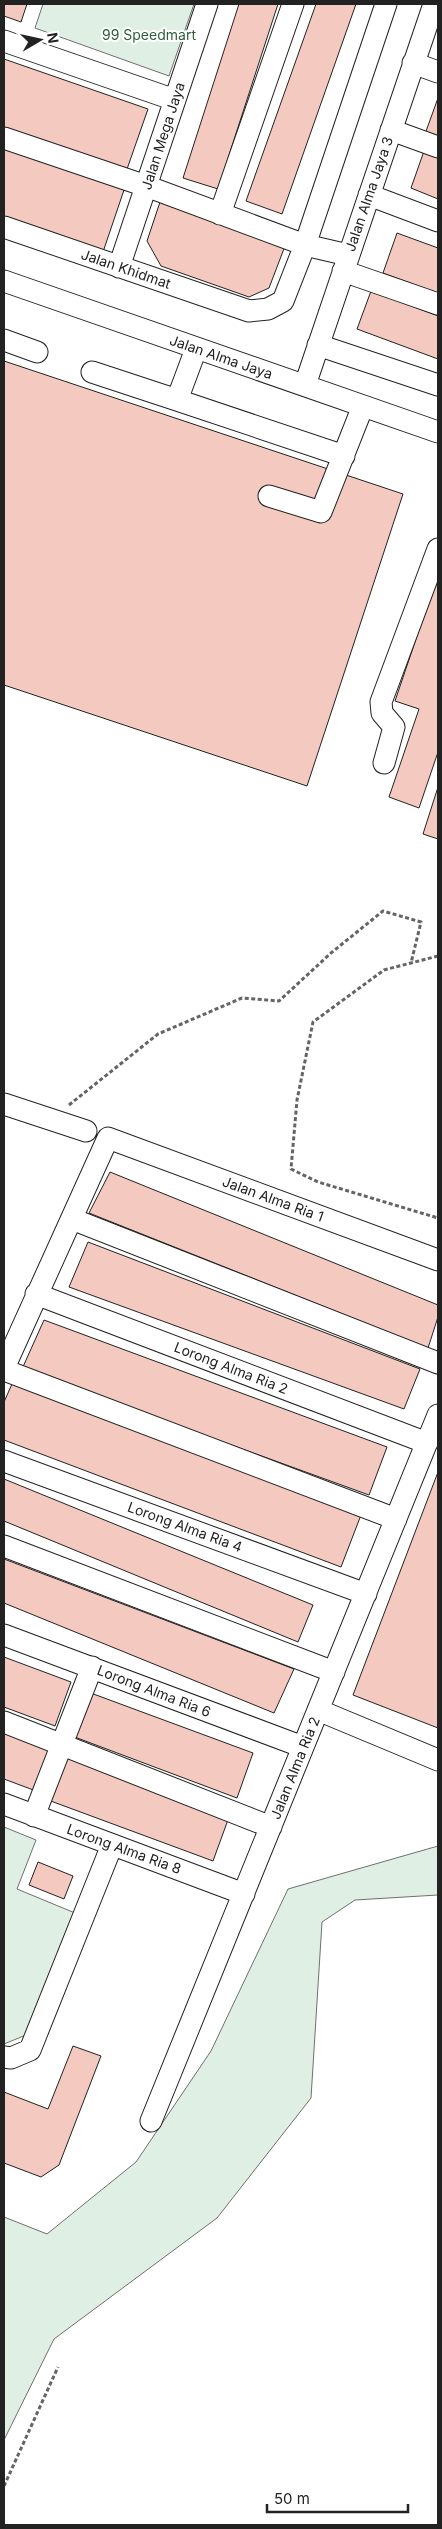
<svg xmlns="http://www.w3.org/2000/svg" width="442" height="2529" viewBox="0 0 442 2529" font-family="Inter,sans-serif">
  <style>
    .green { fill: #e0efe3; stroke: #6f6f6f }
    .building { fill: #f3c9c0; stroke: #222 }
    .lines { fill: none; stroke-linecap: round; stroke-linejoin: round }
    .minor-casing { stroke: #222; stroke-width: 23 }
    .path { stroke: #646464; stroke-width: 3; stroke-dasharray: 4 2.5; stroke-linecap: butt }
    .minor { stroke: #fff; stroke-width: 21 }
    .labels { text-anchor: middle; stroke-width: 4; stroke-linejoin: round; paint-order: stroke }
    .park-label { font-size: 14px; fill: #2f5e38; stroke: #fff }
    .street-label { font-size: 14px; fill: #222; stroke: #fff }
  </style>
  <rect width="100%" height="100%" fill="#fff"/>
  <path class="green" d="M43,4H194L169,76L35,28Z
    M4,1827L36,1840L17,1889L75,1913L26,2035L4,2044Z
    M438,1846V1895L355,1900L322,1922L311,2098L217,2218L54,2339L4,2440V2217L47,2234L136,2162L211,2051L288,1889Z"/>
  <path class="building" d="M4,4H27L21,22L4,16Z
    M239,4H278L218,189L183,178Z
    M316,4H356L282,214L246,201Z
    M4,59L148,109L126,172L4,129Z
    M438,98V138L425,134Z
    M4,146L125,187L103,252L4,218Z
    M424,151L438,156V199L411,188Z
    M160,202L285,246L269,288L249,297L161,266L147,241Z
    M397,233L438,248V293L383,273Z
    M371,291L438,316V359L357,329Z
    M4,361L403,494L307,786L4,685Z
    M438,574V752L419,808L389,797L419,709L395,701Z
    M438,787V839L423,834Z
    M110,1172L438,1305V1317L428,1348L89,1213Z
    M88,1242L420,1369L404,1409L69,1287Z
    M44,1320L387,1447L369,1495L22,1369Z
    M12,1384L361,1515L341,1567L4,1440V1402Z
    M438,1472V1728L353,1695Z
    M4,1479L313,1605L298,1642L4,1521Z
    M4,1559L294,1669L274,1713L4,1603Z
    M4,1657L71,1682L55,1726L4,1707Z
    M88,1692L253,1753L237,1798L72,1736Z
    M4,1729L52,1746L36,1791L4,1779Z
    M64,1756L229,1817L213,1861L48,1800Z
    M38,1862L73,1876L64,1899L29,1885Z
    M73,2046L101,2056L59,2165L41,2177L4,2163V2092L48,2109Z"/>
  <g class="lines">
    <g class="minor-casing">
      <path id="minor" d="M4,41L175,100
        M413,63L438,72
        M391,130L438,147
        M4,138L146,186L305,245L348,255
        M369,195L438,221
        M220,214L293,4
        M4,227L249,311L268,309L283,301L305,245L386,4
        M119,267L207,4
        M343,271L438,304
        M4,281L438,432
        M4,340L37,352
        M318,345L438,385
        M92,372L177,400L196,349
        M305,385L434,4
        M177,400L344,456
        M269,496L321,512L363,406
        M384,763L394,727L382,713L381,702L438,549
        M4,1104L86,1131
        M72,1219L438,1363
        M36,1294L427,1443
        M4,1368L108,1138L438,1260
        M4,1370L396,1519
        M4,1461L366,1594
        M4,1546L334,1672
        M4,1635L303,1747
        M318,1710L438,1760
        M4,1722L271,1827
        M4,1804L244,1894
        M34,1816L92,1667
        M4,2057L11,2058L30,2050L112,1845
        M151,2121L438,1415"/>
    </g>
    <path class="path" d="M438,956L384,970L313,1022L297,1100L291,1169L318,1182L438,1218
      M69,1105L158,1034L242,998L279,1001L331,953L383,911L421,922L411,963
      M4,2486L58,2367"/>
    <use href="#minor" class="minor"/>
  </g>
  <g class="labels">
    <g class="park-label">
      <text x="149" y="40">99 Speedmart</text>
    </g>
    <g class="street-label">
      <text transform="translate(163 136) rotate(-72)" y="5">Jalan Mega Jaya</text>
      <text transform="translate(369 194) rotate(-71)" y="5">Jalan Alma Jaya 3</text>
      <text transform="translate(126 269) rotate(19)" y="5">Jalan Khidmat</text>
      <text transform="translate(221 357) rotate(19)" y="5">Jalan Alma Jaya</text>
      <text transform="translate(273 1199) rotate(20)" y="5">Jalan Alma Ria 1</text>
      <text transform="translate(231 1368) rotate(21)" y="5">Lorong Alma Ria 2</text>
      <text transform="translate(185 1527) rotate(20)" y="5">Lorong Alma Ria 4</text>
      <text transform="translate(154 1691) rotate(21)" y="5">Lorong Alma Ria 6</text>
      <text transform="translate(295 1768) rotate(-68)" y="5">Jalan Alma Ria 2</text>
      <text transform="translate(124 1849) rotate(20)" y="5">Lorong Alma Ria 8</text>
    </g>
  </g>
  <rect width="442" height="2529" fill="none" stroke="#222222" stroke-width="10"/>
  <g transform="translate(40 40) rotate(81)" stroke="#ffffff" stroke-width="4" paint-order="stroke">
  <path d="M0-4L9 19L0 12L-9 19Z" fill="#222222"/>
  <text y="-8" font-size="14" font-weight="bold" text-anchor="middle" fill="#222222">N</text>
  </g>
  <path d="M267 2504v8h141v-8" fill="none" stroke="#222222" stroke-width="2.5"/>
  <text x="274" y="2504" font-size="15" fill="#222222" stroke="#ffffff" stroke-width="4" paint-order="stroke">50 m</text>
</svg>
